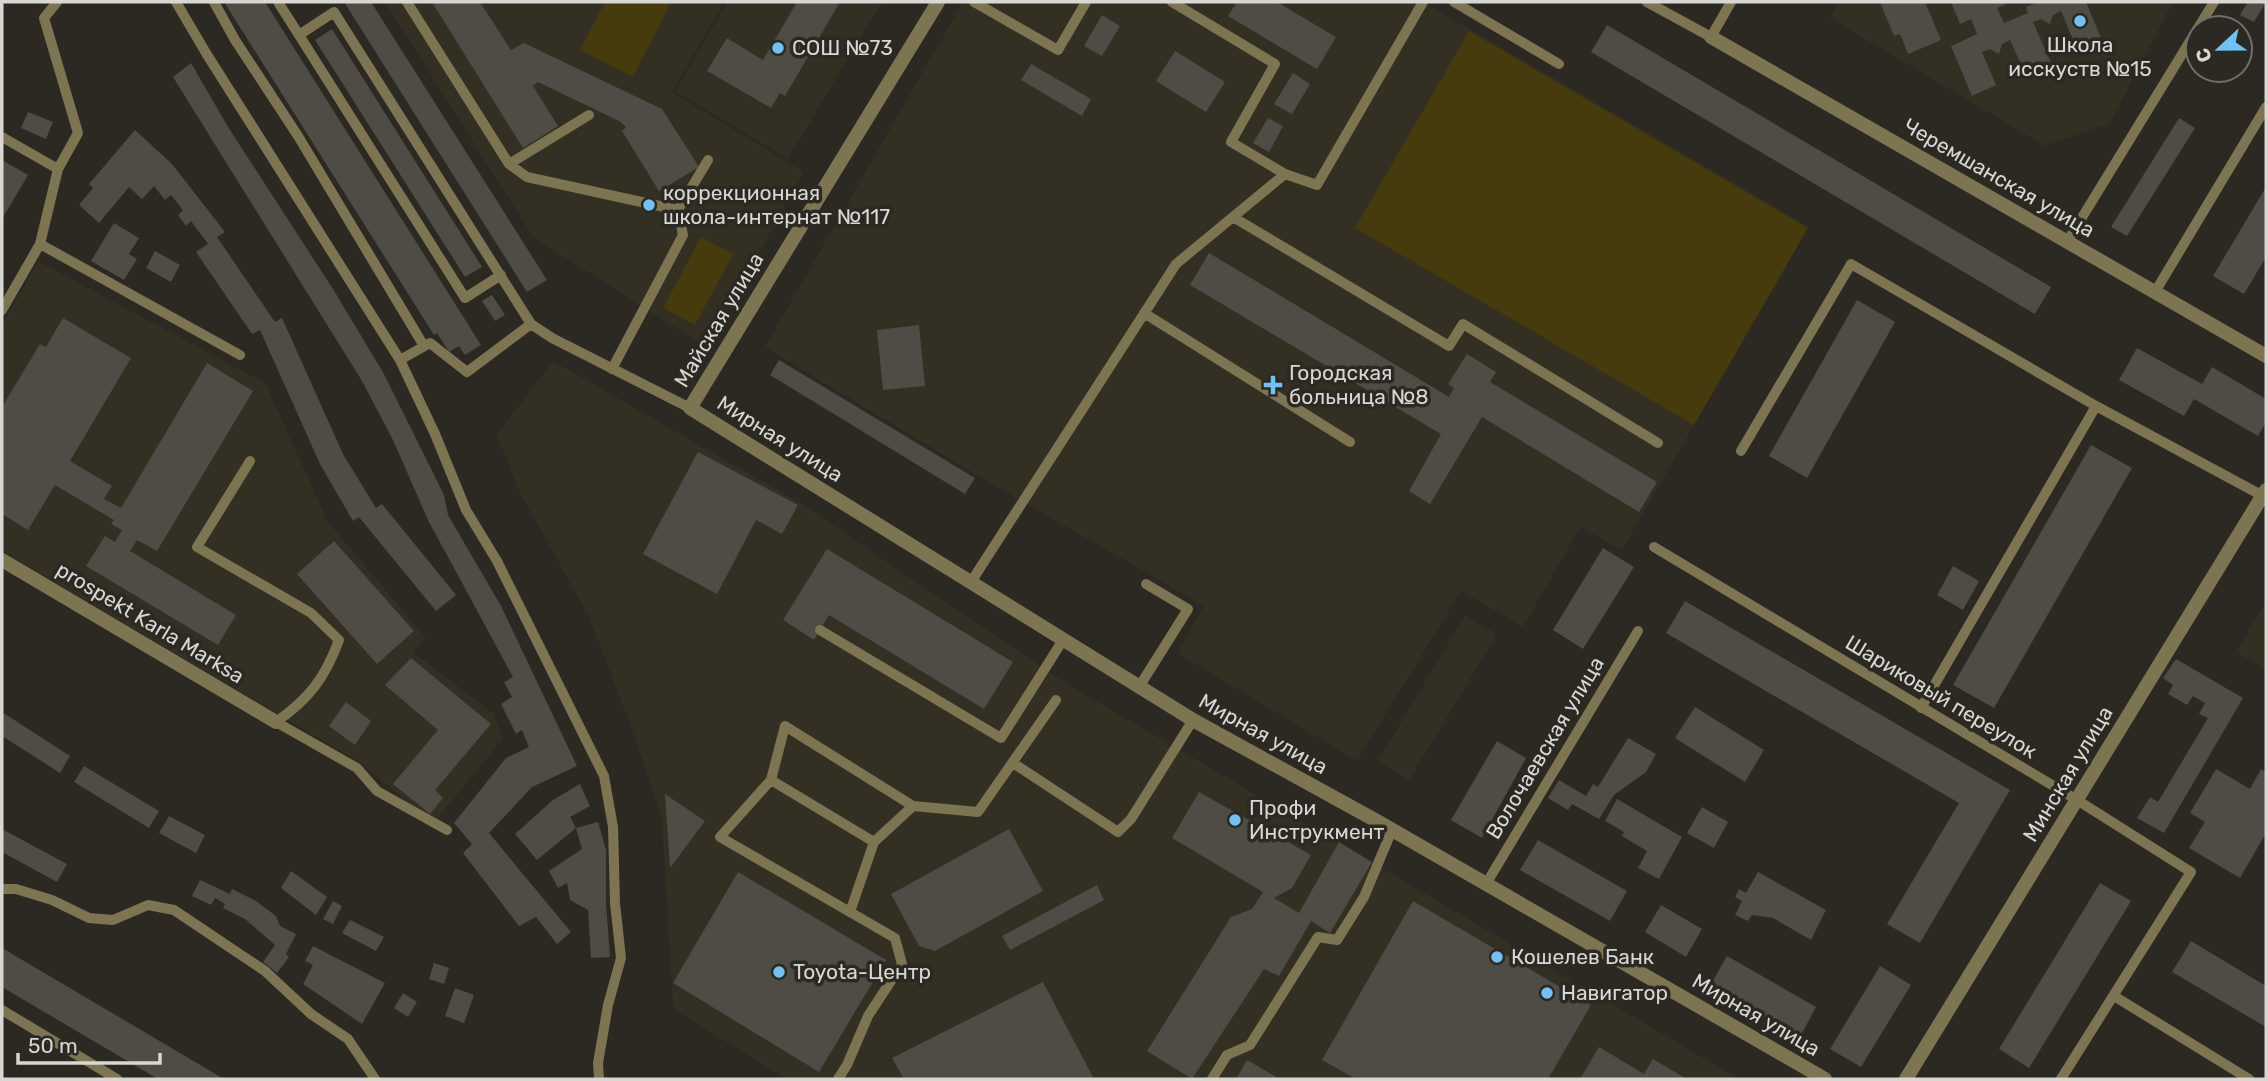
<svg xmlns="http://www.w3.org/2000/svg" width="2268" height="1081" viewBox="0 0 2268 1081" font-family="Rubik,sans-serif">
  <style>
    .built { fill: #332f22 }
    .green { fill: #453b0d }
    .building { fill: #4e4c44 }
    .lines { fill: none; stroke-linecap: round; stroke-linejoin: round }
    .service { stroke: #7d7451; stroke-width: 10 }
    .minor { stroke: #7d7451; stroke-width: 14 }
    .poi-dot { fill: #70c2f4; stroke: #2b2922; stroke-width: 2.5 }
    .labels { text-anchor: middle; stroke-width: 7; stroke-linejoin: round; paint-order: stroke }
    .poi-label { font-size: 21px; fill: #d8d7d3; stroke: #2b2922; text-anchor: start }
    .street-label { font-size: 21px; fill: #d8d7d3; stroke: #2b2922 }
  </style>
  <rect width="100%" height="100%" fill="#2b2922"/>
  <path class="built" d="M385,2H715L722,6L672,92L804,172L706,347L533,237Z
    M722,2H882L788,159L675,91L726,5Z
    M963,2H1423L1809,227L1622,550L1580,527L1523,627L1461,591L1357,761L1177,653L1204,606L982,478L765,347Z
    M1839,2H2171L2172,4L2110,123L2045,146L1830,18Z
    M38,261L265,383L328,522L426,638L413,652L493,713L503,739L434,823L359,762L2,551V325Z
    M553,361L800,503L1067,684L1409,884L1739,1079H787L673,1009L662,818L629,721L589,617L518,489L497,434Z
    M2266,601V670L2236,652Z
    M1465,615L1497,634L1409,780L1378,761Z"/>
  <path class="green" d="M605,2H671L633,77L580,50Z
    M1469,31L1808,228L1694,425L1355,228Z
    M701,237L733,254L695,325L663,308Z"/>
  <path class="building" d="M224,2H265L481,345L465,355L459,346L449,352L437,333L434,335Z
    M344,2H371L547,280L527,292Z
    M432,2H480L511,50L524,43L662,109L699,167L659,191L622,131L626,127L619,121L538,82L533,86L558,126L523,148Z
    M797,2H840L785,96L780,93L771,108L707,71L727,38L763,60Z
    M1237,2H1277L1336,37L1317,69L1228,16Z
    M1880,2H1925L1941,40L1908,54L1900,34L1894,36Z
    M1951,2H2011L1997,8L2004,23L2028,13L2026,7L2038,2H2086L2101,38L2077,49L2061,11L2053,15L2050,24L2041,19L2033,22L2052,65L2026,76L2010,40L2002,44L1999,54L1990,49L1982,52L1996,85L1972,96L1951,46L1977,34L1971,19L1960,24Z
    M2248,2H2266L2254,22L2240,15Z
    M1102,15L1120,26L1102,56L1084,46Z
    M1607,25L2051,287L2035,314L1591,52Z
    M332,29L482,267L465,277L315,40Z
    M1175,51L1225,82L1206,112L1156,81Z
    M191,63L228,127L333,289L384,374L444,495L448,515L501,606L577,766L532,787L489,833L571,932L557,944L536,917L519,926L463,853L472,844L454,823L506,758L529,747L522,730L516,734L501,704L512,697L504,682L513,677L428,520L393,440L362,381L173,77Z
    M1031,64L1091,99L1082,116L1021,80Z
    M1293,73L1310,84L1292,114L1274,104Z
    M28,112L53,122L46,139L21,128Z
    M1268,118L1283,126L1269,152L1253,143Z
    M2179,118L2195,128L2127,236L2111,227Z
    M135,130L172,164L225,232L217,237L275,322L282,318L343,454L376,508L382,504L456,595L436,611L359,517L353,521L320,464L260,330L252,334L196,252L208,244L191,221L186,226L178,215L183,210L171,195L165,200L154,186L142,199L129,187L99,223L79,205L93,188L89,184Z
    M2,160L28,175L2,219Z
    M2266,187V257L2244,294L2213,276Z
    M114,223L139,238L129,254L137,259L124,280L91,261Z
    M155,251L180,265L171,282L146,268Z
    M1209,253L1449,397L1454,388L1448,384L1467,354L1496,372L1490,382L1657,482L1639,512L1482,417L1430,504L1409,491L1441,434L1190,285Z
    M492,295L505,315L495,321L482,301Z
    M1857,300L1895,322L1807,478L1769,456Z
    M63,318L131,358L70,461L112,486L104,499L121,508L207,363L253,391L157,551L137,540L130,551L236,615L218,645L86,566L105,536L115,542L122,530L111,524L114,520L55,485L28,530L2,514V407L40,344L46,347Z
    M919,325L925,386L883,390L877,330Z
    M2137,348L2202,384L2212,367L2266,399V422L2258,436L2194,399L2184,416L2119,380Z
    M779,360L975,478L965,494L770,375Z
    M2091,445L2132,468L1994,708L1953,685Z
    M698,452L798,505L782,534L756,520L717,594L643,554Z
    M334,541L414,631L377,664L297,574Z
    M1603,548L1634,567L1583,649L1553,630Z
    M827,549L1013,662L984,709L829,615L814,640L783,620Z
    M1953,566L1979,581L1963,610L1937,595Z
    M1685,601L2010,790L1920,943L1887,924L1959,803L1666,633Z
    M411,658L491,724L435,790L443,798L430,814L393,784L438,730L385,685Z
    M2176,659L2243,698L2164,833L2137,818L2150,797L2158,802L2208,718L2199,714L2205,703L2193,696L2187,705L2168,694L2173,685L2163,678Z
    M346,702L371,721L355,745L329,726Z
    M1695,707L1764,750L1745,782L1675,738Z
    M2,712L70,756L60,773L2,736Z
    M1628,738L1656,754L1646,772L1614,795L1599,819L1572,804L1568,810L1548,798L1559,780L1586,796L1593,784L1598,787Z
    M1497,741L1526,758L1482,838L1451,820Z
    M84,766L159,811L149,828L74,782Z
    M2216,769L2250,789L2261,769L2266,772V833L2240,878L2189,848L2205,822L2190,813Z
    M580,784L590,806L570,817L576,828L537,860L515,834L553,800Z
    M1199,792L1311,855L1292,888L1274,898L1299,913L1339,842L1372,862L1330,933L1311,921L1279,976L1264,969L1192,1079L1147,1051L1231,917L1252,909L1263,892L1172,838Z
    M665,794L705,821L670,868Z
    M1617,799L1682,837L1659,879L1638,868L1647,851L1622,836L1624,832L1605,821Z
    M1702,807L1728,822L1714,848L1687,833Z
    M169,816L205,835L196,853L159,833Z
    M598,822L606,850V903L610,957L591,958L588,910L570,900L567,883L558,888L549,871L582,849L576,828Z
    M2,829L67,864L57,882L2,852Z
    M1009,829L1043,891L935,951L919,946L891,894Z
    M1538,840L1627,891L1610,921L1520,870Z
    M291,871L327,897L316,915L281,888Z
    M738,872L886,960L819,1072L673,983Z
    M1758,872L1826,910L1811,940L1773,918L1752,915L1748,921L1735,915L1742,901L1735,897L1739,889L1746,893Z
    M200,880L230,894L232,889L256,901L276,916L280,926L296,934L286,954L289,957L277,973L263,962L275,945L245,919L223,908L225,904L215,898L211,905L192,896Z
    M2100,883L2131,901L2029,1068L1999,1049Z
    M1097,885L1104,900L1010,950L1002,936Z
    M333,901L342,906L333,924L323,919Z
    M1413,901L1591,1005L1548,1079H1356L1322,1060Z
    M1661,905L1702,929L1686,957L1645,932Z
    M350,920L384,937L376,951L342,933Z
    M2191,941L2266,986V1027L2172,972Z
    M313,946L385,983L362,1024L303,984L313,965L305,961Z
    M2,948L224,1079H158L2,987Z
    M1727,956L1816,1007L1800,1037L1710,986Z
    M434,963L449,968L444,984L429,979Z
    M1880,966L1911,985L1861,1067L1830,1049Z
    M1043,982L1094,1079H904L892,1058Z
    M455,988L474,995L464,1023L445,1016Z
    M403,993L417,1002L408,1017L394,1008Z
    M1599,1047L1644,1074L1653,1059L1687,1079H1580Z
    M1247,1060L1280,1079H1236Z"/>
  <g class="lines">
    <path class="service" d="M176,2L206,53L400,360L435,434L466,510L497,561L604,776L613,827L615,903L621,958L608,1005L598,1063L599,1079
      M214,2L235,40L298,136L424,346
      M278,2L299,35
      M407,2L509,164L527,177L678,210L683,235L612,369
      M974,2L1058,50L1086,2
      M1172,2L1275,64L1231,142L1285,174
      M1454,2L1559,64
      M1647,2L1711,37L1731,2
      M2,137L58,169
      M509,164L589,115
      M678,210L708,160
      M1233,217L1449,346L1463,324L1658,443
      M2067,242L2214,2
      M40,244L240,355
      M501,275L465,298L299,35L334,12L531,324
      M2155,292L2266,107
      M2,310L40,244L58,169L78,133L44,18L57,2
      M1144,313L1350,442
      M400,360L430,343L467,372L531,324L552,338L690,408
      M1741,451L1851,264L2096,406L2263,496
      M250,461L197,547L311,613L339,640C325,678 309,699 276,722L357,768L377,791L447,830
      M1654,547L2077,800L2191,872L2061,1079
      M971,582L1176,264L1285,174L1317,185L1423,2
      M820,630L1001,738L1063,640
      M1139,687L1188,609L1146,584
      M1921,708L2096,406
      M1013,763L1118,832L1131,819L1193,720
      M771,780L874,842
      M1486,884L1638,631
      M2,889H16L52,900L89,918L113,920L148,905L174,910L265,971L311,1014L348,1039L375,1079
      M850,912L874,842L913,806L978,812L1056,700
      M2114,996L2249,1079
      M2,1010L117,1079
      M838,1079L847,1065L868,1016L902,964L895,938L720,837L771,780L785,726L913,806
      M1212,1079L1227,1055L1250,1045L1318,937L1337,940L1364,897L1392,830"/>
    <path class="minor" d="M938,2L690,408L1193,720L1375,820L1825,1079
      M1711,37L2266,356
      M2,560L276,722
      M1906,1079L2266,490"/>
  </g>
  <g class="poi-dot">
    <circle cx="2080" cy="21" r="7"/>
    <circle cx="778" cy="48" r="7"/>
    <circle cx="649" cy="205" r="7"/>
    <path d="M1269.5 374.5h7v7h7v7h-7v7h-7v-7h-7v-7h7z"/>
    <circle cx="1235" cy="820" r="7"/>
    <circle cx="1497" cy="957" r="7"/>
    <circle cx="779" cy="972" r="7"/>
    <circle cx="1547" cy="993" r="7"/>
  </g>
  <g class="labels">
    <g class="poi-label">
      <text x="2080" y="52" text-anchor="middle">Школа<tspan x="2080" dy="24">исскуств №15</tspan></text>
      <text x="792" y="55">СОШ №73</text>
      <text x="663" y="200">коррекционная<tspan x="663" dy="24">школа-интернат №117</tspan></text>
      <text x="1289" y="380">Городская<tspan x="1289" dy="24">больница №8</tspan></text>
      <text x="1249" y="815">Профи<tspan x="1249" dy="24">Инструкмент</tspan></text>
      <text x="1511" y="964">Кошелев Банк</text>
      <text x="793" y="979">Toyota-Центр</text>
      <text x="1561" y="1000">Навигатор</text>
    </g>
    <g class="street-label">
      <text transform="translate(1999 178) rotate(30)" y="7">Черемшанская улица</text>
      <text transform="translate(719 320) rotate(-59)" y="7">Майская улица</text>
      <text transform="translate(780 439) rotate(32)" y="7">Мирная улица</text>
      <text transform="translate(150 623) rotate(31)" y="7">prospekt Karla Marksa</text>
      <text transform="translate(1941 697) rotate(31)" y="7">Шариковый переулок</text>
      <text transform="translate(1263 734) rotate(29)" y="7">Мирная улица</text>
      <text transform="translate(1545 748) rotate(-59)" y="7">Волочаевская улица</text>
      <text transform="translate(2068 774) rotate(-59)" y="7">Минская улица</text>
      <text transform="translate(1756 1015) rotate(30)" y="7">Мирная улица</text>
    </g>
  </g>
  <rect width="2268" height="1081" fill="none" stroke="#d8d7d3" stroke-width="7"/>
  <g transform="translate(2219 49) rotate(248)"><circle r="33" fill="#2b2922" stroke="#706f69" stroke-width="2"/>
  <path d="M0-5L12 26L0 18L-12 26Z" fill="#70c2f4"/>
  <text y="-10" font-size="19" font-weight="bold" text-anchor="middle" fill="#d8d7d3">С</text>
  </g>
  <path d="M18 1053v10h142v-10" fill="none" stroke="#d8d7d3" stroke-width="3.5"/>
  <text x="28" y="1053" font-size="21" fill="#d8d7d3" stroke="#2b2922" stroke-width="5" paint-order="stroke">50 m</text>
</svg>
